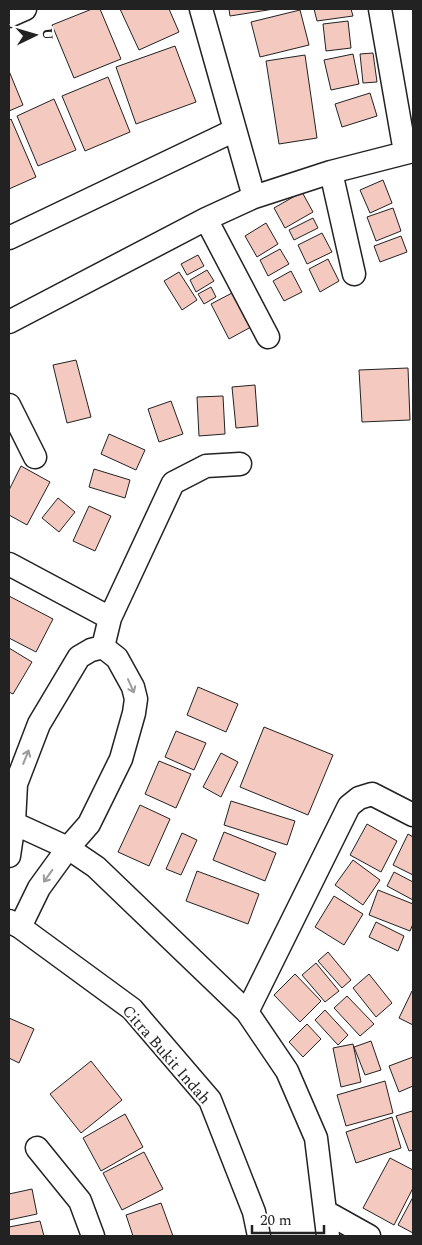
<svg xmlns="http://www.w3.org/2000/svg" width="422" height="1245" viewBox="0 0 422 1245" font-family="Spectral,serif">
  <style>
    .building { fill: #f3c9c0; stroke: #222 }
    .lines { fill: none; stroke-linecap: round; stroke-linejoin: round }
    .minor-casing { stroke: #222; stroke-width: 25 }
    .minor { stroke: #fff; stroke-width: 22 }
    .oneway { stroke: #9c9c9c }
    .labels { text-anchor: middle; stroke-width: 4; stroke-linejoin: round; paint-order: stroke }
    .street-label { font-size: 16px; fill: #222; stroke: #fff }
  </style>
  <rect width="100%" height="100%" fill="#fff"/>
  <path class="building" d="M92,9H100L121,59L74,78L52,25Z
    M120,9H169L179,32L139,50Z
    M229,9H274L230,16Z
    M314,9H351L353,16L317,21Z
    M300,10L309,45L260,57L251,22Z
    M348,21L351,48L326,51L323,24Z
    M175,46L196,102L136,124L116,67Z
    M373,53L377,82L363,83L360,54Z
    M353,54L359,84L331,90L324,60Z
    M305,55L317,138L279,144L266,61Z
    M9,71L23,105L9,111Z
    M108,77L130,132L85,151L62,96Z
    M370,93L377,116L342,127L335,104Z
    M54,99L76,150L38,166L17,116Z
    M11,119L36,177L9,189V121Z
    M383,180L392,203L370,213L360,190Z
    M302,192L313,212L285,228L274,208Z
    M393,208L401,231L376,241L367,217Z
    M313,218L318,228L294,240L289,230Z
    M266,223L278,244L257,257L245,236Z
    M322,233L332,252L307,264L298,245Z
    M401,236L407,252L380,262L374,246Z
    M280,249L289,264L268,276L260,260Z
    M198,255L204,266L187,275L181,264Z
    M328,259L339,281L320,292L309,269Z
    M207,270L214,281L196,292L190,280Z
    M291,271L302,292L284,301L273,281Z
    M179,272L197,300L182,310L164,281Z
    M211,287L216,297L204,304L198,294Z
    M232,293L251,327L229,339L211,304Z
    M76,360L91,417L67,423L53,365Z
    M408,368L410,420L362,422L359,370Z
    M255,385L258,426L236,428L232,387Z
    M223,396L225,434L199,436L197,397Z
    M171,401L183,434L159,442L148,409Z
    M109,434L145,450L136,470L101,454Z
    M21,466L50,482L27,525L9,515V490Z
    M94,469L130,480L125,498L89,487Z
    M58,498L75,512L59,532L42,518Z
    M89,506L111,516L95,551L73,541Z
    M9,596L53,619L36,652L9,638Z
    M9,648L32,662L13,694L9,692Z
    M198,687L238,704L226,732L187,715Z
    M264,727L333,755L308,815L240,787Z
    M176,731L206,743L194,770L165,757Z
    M221,753L238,762L221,797L203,787Z
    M159,761L191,774L176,808L145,794Z
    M231,801L295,821L287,845L224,825Z
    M140,805L170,819L149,866L118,852Z
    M367,824L397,841L381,872L350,855Z
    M224,832L276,853L265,881L213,860Z
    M182,833L197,840L181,875L166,869Z
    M408,834L413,837V875L393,865Z
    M353,860L380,880L363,905L335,885Z
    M197,871L259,894L248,924L186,901Z
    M394,872L413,882V900L387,886Z
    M378,890L413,904V924L410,931L369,915Z
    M334,896L363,914L344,945L315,927Z
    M376,922L404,936L398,951L369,937Z
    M328,952L351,980L342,988L318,961Z
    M316,963L339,991L325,1002L302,975Z
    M295,974L321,1001L300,1022L274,995Z
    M369,974L392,1003L376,1017L353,988Z
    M412,991L413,992V1025L399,1018Z
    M347,996L374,1024L360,1036L334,1008Z
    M325,1010L348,1035L338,1045L315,1020Z
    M9,1018L34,1029L19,1063L9,1058Z
    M307,1024L321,1039L303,1057L289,1042Z
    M371,1041L381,1070L365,1075L354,1047Z
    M353,1044L361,1082L341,1087L333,1048Z
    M413,1057V1086L399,1092L389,1066Z
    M91,1061L122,1100L81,1133L50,1094Z
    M385,1081L393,1113L346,1126L337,1095Z
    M412,1111L413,1115V1150L409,1151L396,1116Z
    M125,1114L143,1147L101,1171L83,1138Z
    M392,1117L401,1148L356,1163L346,1132Z
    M144,1152L163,1189L122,1210L103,1173Z
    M390,1158L413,1170V1188L394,1225L363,1208Z
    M32,1189L37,1214L9,1220V1194Z
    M413,1197V1233L398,1225Z
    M161,1203L173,1236H133L126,1215Z
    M40,1221L44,1236H9V1227Z"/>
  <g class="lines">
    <g class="minor-casing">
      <path id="minor" d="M201,9L254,197
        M380,9L405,152
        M9,16L25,9
        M331,172L354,274
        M206,219L268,337
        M9,238L235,130
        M9,322L206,219L254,197L331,172L413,151
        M9,405L35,457
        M9,564L110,618
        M103,647L110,618L173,483L206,466L240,464
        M9,821L68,848L96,867L247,1012L287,1071L316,1138L328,1236
        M9,856L14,822L16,784L39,724L79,657L91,650L103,647L117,658L133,687L136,699L134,713L121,759L89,824L68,848L39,888L20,927
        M9,921L20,927L132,1009L210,1100L254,1212L259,1236
        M247,1012L349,806L359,798L372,794L413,815
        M37,1148L80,1201L93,1236
        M326,1212L369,1236"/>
    </g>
    <use href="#minor" class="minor"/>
  </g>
  <defs><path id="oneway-shaft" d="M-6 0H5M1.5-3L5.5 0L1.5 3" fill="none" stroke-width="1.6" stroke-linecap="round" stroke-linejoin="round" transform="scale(1.25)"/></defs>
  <g class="oneway">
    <use href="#oneway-shaft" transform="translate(131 686) rotate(66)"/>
    <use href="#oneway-shaft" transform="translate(26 757) rotate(-68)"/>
    <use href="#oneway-shaft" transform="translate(48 876) rotate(126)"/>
  </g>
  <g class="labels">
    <g class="street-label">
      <text transform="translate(167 1054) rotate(49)" y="6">Citra Bukit Indah</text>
    </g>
  </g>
  <rect width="422" height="1245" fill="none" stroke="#222222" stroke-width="20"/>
  <g transform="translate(35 35) rotate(85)" stroke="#ffffff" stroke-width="4" paint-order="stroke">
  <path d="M0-4L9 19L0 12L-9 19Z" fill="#222222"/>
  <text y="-8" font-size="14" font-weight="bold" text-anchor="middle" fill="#222222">U</text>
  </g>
  <path d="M252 1225v8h72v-8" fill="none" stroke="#222222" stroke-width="2.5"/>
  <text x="260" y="1225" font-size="15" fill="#222222" stroke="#ffffff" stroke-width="4" paint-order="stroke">20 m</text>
</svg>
